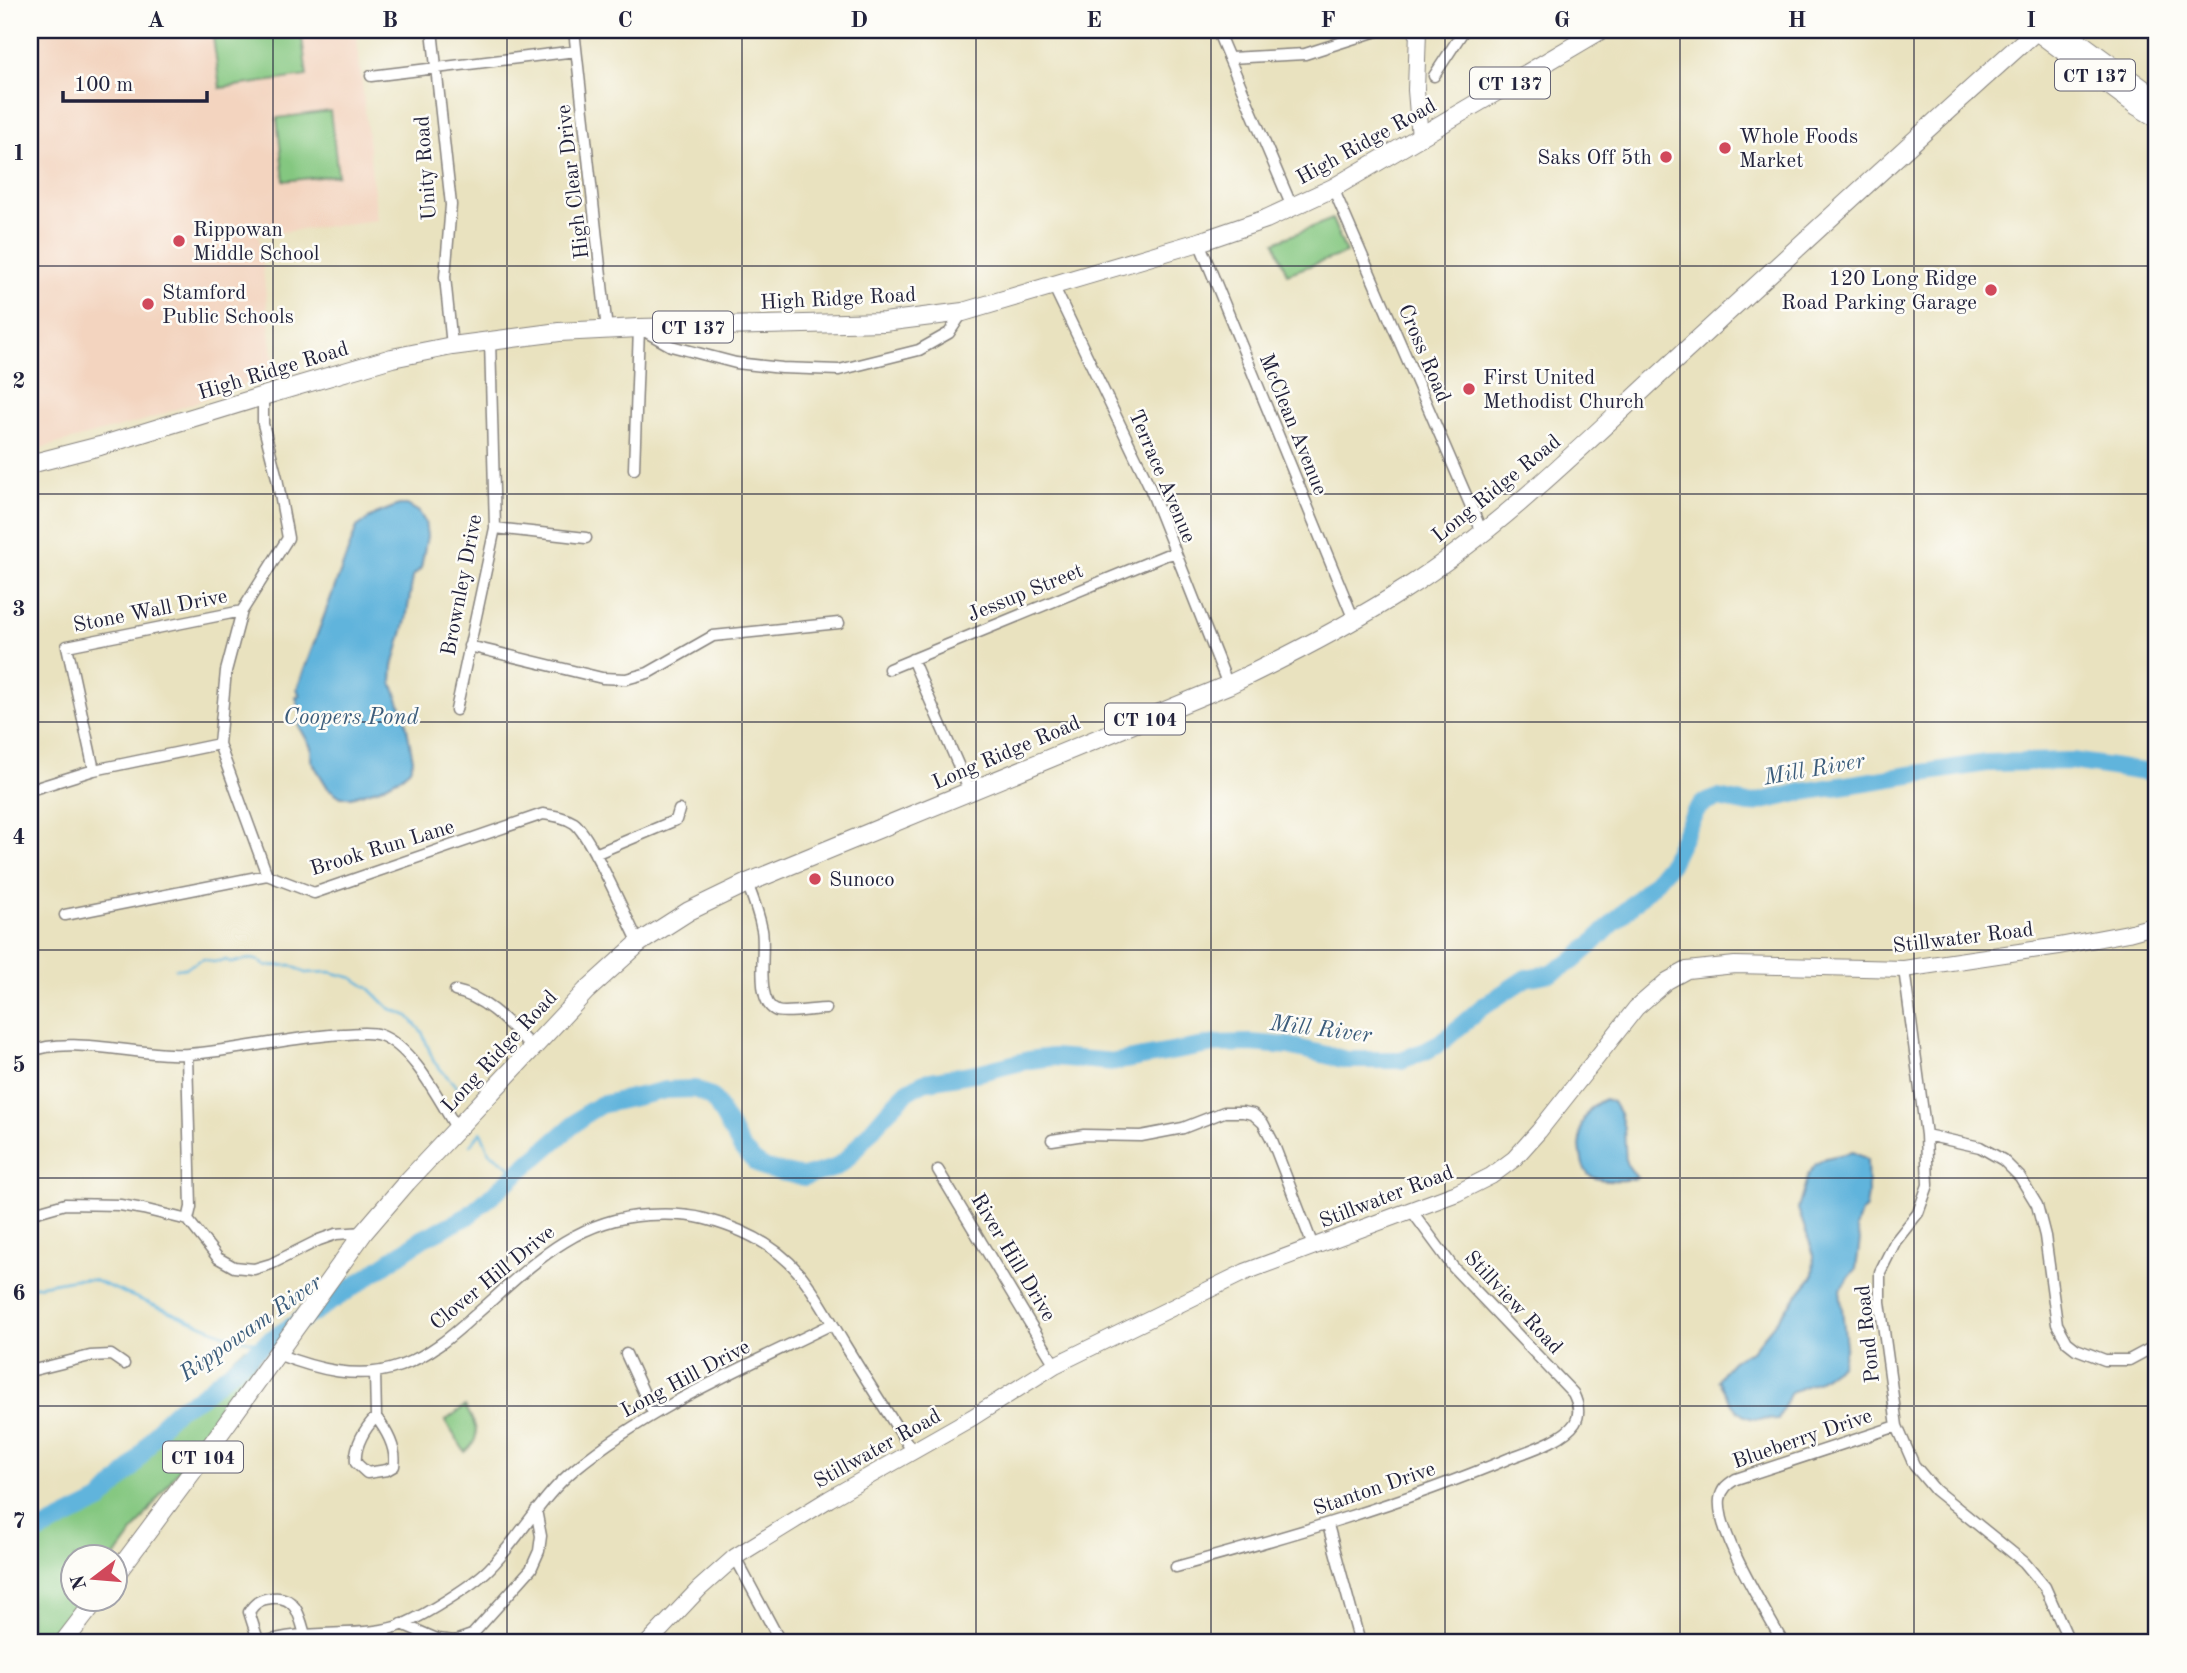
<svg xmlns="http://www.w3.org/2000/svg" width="2187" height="1673" viewBox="0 0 2187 1673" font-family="'Old Standard TT',serif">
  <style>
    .built { fill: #f3d4bf }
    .green { fill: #84c780; stroke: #53745e; stroke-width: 2 }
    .water { fill: #60b4dc; stroke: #416b8c; stroke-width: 2 }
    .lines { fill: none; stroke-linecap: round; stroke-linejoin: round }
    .stream { stroke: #60b4dc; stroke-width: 2.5 }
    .river { stroke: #60b4dc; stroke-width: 18 }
    .street-casing { stroke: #86827d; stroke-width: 13 }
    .secondary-casing { stroke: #86827d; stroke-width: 18 }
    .primary-casing { stroke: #86827d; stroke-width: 20 }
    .street { stroke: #fff; stroke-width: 10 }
    .secondary { stroke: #fff; stroke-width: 16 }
    .primary { stroke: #fff; stroke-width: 18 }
    .grid { fill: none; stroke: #22223b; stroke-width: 2; stroke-opacity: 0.55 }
    .poi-dot { fill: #d1495b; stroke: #fdfcf7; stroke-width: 2.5 }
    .labels { text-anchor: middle; stroke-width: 5; stroke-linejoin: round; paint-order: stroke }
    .shield { fill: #fdfcf7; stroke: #646373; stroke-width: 2 }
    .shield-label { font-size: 19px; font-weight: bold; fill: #22223b }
    .poi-label { font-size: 21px; fill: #22223b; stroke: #fdfcf7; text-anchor: start }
    .street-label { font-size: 21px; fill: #22223b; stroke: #fdfcf7 }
    .water-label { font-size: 23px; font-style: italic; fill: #3b5c7b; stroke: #fdfcf7 }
    .neatline { fill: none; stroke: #22223b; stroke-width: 2.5 }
    .grid-label { font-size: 23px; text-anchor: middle; font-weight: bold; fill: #22223b }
  </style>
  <rect width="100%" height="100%" fill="#fdfcf7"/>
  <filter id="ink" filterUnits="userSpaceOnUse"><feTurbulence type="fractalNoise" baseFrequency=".0143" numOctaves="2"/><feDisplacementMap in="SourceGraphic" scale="14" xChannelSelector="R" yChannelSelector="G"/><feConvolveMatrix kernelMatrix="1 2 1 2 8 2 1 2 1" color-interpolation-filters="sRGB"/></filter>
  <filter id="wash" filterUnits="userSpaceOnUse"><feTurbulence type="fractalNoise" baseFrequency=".00686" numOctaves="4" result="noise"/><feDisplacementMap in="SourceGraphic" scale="28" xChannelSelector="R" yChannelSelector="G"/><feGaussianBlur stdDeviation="1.57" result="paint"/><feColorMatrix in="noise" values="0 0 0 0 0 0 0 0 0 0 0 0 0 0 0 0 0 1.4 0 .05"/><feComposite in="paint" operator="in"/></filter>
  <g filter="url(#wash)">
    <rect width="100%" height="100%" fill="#e9e2bf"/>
    <path class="built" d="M30,30H356L377,220L259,235L275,374L146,420L30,451Z"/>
    <path class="green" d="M212,30H301L307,76L220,88Z
      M330,111L338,175L284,181L277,118Z
      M1332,219L1346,253L1287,274L1275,242Z
      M268,1347L115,1557L74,1558V1600H85L53,1643H30V1544L91,1512L105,1499L153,1429L245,1348Z
      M465,1406C475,1424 484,1437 465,1452L445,1421Z"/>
    <path class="water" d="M399,505H407L419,512L425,522L427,536L421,568L413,576L406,620L393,666L392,682L405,718L413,760L410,769L401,777L380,788L351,797H341L328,788L317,770L311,760V747L299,726L302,721L296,697L300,696L297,689L357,527L376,514Z
      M1605,1099L1613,1102L1620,1114L1624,1128L1626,1163L1637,1178C1627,1181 1597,1182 1589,1175C1583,1169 1582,1161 1581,1154C1578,1131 1580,1110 1605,1099Z
      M1853,1152L1867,1159L1868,1194L1866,1208L1861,1213L1856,1228L1860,1240L1856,1269L1840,1289L1846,1346L1841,1365L1818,1381L1791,1392L1778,1419C1737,1422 1737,1413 1718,1380C1729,1363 1733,1358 1752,1351L1813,1276L1814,1255L1798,1209L1808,1175L1816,1164L1826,1158Z"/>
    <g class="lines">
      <path class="stream" d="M175,969L185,968L203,959L214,962L226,960L231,963C245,960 254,955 266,966L291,965L305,973L330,972L353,978L370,989L389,1008L408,1016L422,1032L434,1062L465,1096
        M470,1145L481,1132L489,1152L508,1165L516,1176
        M30,1287L75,1279L93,1280L231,1337L254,1342L268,1341"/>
      <path class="river" d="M30,1536L100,1501L132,1468L163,1423L179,1408L198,1398L268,1341L343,1294L422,1239L468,1216L587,1113L600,1105L666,1090L695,1089L713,1098L742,1149L755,1162L766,1169L804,1177L835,1168L846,1160L887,1112L908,1091L924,1082L981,1072L1029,1060L1053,1057L1115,1062L1215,1044L1250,1043L1289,1046L1347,1060H1401L1426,1051L1442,1042L1482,1007L1526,978L1551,973L1573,961L1592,944L1653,884L1670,864L1695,812L1702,804L1718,798L1749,804L1802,792L1986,763L2072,761L2157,774"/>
    </g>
  </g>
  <g filter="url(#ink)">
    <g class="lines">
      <g class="street-casing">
        <path id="street" d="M432,30L451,205L445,277L452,346
          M574,30L607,330
          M1217,30L1292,207
          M1230,58L1305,54L1380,30
          M371,76L576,51
          M1434,76L1464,30
          M1333,188L1482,532
          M1199,242L1354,620
          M1053,285L1148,483L1228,685
          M263,396V424L277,478L288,538L242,611L226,671L219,744L267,875
          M634,469L639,328L671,346L736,363L782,368L839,370L919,350L949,333L963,312
          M495,528L586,538
          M469,646L602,678L626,679L648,673L713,636L839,623
          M912,659L970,792
          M889,669L1166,555L1175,553
          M456,710L495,528L490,340
          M94,770L67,646L242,611
          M30,790L94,770L219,744
          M595,854L676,820L679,810
          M747,883C753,898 759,914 762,930C766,950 754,1003 777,1011C785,1014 815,1009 826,1009
          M65,915L267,875L314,893L543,814C555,816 565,817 574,823C590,834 628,922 639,943
          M1904,969L1926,1135L1928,1185L1918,1213L1895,1242L1880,1272V1302L1897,1426L1914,1465L1935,1490L2024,1562L2045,1587L2070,1643
          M455,991C486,997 511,1026 533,1048
          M30,1052C69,1034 145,1058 189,1054C241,1050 291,1037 343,1034C354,1034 369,1031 380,1035C413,1047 439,1100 457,1129
          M187,1055L191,1207L188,1220
          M1926,1135L1980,1147L2003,1160L2020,1177L2037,1205L2045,1236L2057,1324L2067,1342L2076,1349L2105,1360H2129L2157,1345
          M1052,1140L1084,1135L1141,1136L1183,1128L1224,1112H1243L1253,1114L1263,1123L1272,1140L1313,1246
          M938,1170L1055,1365
          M30,1214L65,1204L120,1205L143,1209L188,1220L218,1258L234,1267L254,1269L271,1264L319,1240L336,1234L364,1232
          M277,1354C316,1369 359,1381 400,1366C430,1355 452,1336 474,1316C528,1269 572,1219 648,1215C667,1214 687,1214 705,1219C740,1228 776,1245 800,1274C817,1295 831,1322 845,1345C867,1381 890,1417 913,1452
          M626,1354L653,1413
          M30,1371L90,1356L111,1355L124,1364
          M375,1372L376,1417C365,1428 354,1446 356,1463L367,1473L387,1470L394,1466C397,1449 386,1430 376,1417
          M1328,1525L1360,1643
          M735,1557L781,1643
          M1176,1567C1289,1536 1401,1504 1510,1458C1528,1451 1564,1440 1575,1423C1581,1413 1578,1403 1573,1393L1453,1267L1411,1210
          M402,1624L437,1639L455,1641L472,1635L531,1569L539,1551L541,1536L536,1510
          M259,1643L249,1612C255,1602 261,1599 272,1598C296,1595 300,1617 305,1635
          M263,1643C305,1627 365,1640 404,1624C426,1614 472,1586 489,1569C520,1538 540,1498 575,1469C651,1406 743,1368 832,1324
          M1783,1643C1766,1611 1716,1533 1720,1499C1722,1488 1728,1484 1736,1479L1897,1426"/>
      </g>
      <g class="secondary-casing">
        <path id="secondary" d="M1418,30L1416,90L1420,138
          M648,1643L699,1589L735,1557L829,1499L973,1417L1055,1365L1245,1272L1457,1193L1491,1176L1514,1159L1539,1131L1636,1008L1667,981L1687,970L1735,965L1904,969L2059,946L2128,933L2157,925"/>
      </g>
      <g class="primary-casing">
        <path id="primary" d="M2035,30L2137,106L2157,118
          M2063,30L2157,99
          M30,464L100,446L263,396L392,358L452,346L559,332L639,328L884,322L963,312L1199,242L1266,219L1333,188L1601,30
          M116,1574L192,1472L364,1232L407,1182L586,991L639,943L689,911L747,883L1228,685C1289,656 1349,625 1405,589C1498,529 1578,450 1659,375C1785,260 1910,143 2037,30
          M63,1643L96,1600"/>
      </g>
      <use href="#street" class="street"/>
      <use href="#secondary" class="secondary"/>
      <use href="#primary" class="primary"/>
    </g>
  </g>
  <path class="grid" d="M273,30V1643M507,30V1643M742,30V1643M976,30V1643M1211,30V1643M1445,30V1643M1680,30V1643M1914,30V1643M30,266H2157M30,494H2157M30,722H2157M30,950H2157M30,1178H2157M30,1406H2157"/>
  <g class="poi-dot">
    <circle cx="1725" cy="148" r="7"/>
    <circle cx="1666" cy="157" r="7"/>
    <circle cx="179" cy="241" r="7"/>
    <circle cx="1991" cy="290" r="7"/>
    <circle cx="148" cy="304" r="7"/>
    <circle cx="1469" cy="389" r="7"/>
    <circle cx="815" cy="879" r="7"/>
  </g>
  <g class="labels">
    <g class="shield">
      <rect x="2055" y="59.5" width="80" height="31" rx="5"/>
      <rect x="1470" y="67.5" width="80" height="31" rx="5"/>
      <rect x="653" y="311.5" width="80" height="31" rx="5"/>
      <rect x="1105" y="703.5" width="80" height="31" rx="5"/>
      <rect x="163" y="1441.5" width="80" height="31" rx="5"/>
    </g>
    <g class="shield-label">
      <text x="2095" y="82">CT 137</text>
      <text x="1510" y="90">CT 137</text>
      <text x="693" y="334">CT 137</text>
      <text x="1145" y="726">CT 104</text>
      <text x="203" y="1464">CT 104</text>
    </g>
    <g class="poi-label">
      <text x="1739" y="143">Whole Foods<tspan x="1739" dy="24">Market</tspan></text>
      <text x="1652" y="164" text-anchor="end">Saks Off 5th</text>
      <text x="193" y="236">Rippowan<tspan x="193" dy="24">Middle School</tspan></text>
      <text x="1977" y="285" text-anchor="end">120 Long Ridge<tspan x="1977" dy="24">Road Parking Garage</tspan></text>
      <text x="162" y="299">Stamford<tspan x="162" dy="24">Public Schools</tspan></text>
      <text x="1483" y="384">First United<tspan x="1483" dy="24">Methodist Church</tspan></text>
      <text x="829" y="886">Sunoco</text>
    </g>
    <g class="street-label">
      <text transform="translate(1366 141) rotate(-29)" y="7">High Ridge Road</text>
      <text transform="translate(425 168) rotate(-94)" y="7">Unity Road</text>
      <text transform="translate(572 182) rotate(-97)" y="7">High Clear Drive</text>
      <text transform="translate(838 298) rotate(-3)" y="7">High Ridge Road</text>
      <text transform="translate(1425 353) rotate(67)" y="7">Cross Road</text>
      <text transform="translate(273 370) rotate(-17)" y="7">High Ridge Road</text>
      <text transform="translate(1294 424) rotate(68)" y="7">McClean Avenue</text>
      <text transform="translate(1163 476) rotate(67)" y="7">Terrace Avenue</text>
      <text transform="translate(1496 488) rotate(-39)" y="7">Long Ridge Road</text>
      <text transform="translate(461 585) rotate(-79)" y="7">Brownley Drive</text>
      <text transform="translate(1025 592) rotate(-22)" y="7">Jessup Street</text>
      <text transform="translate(150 610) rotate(-11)" y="7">Stone Wall Drive</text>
      <text transform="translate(1006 752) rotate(-23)" y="7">Long Ridge Road</text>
      <text transform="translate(382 847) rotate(-17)" y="7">Brook Run Lane</text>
      <text transform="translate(1963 937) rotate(-7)" y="7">Stillwater Road</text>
      <text transform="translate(499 1051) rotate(-47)" y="7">Long Ridge Road</text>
      <text transform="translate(1386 1196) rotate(-21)" y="7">Stillwater Road</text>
      <text transform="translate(1014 1257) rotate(59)" y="7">River Hill Drive</text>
      <text transform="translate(492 1277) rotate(-39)" y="7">Clover Hill Drive</text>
      <text transform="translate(1514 1302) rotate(47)" y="7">Stillview Road</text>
      <text transform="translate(1867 1334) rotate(-96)" y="7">Pond Road</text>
      <text transform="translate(685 1378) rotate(-28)" y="7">Long Hill Drive</text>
      <text transform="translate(1802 1438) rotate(-19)" y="7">Blueberry Drive</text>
      <text transform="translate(877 1448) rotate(-29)" y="7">Stillwater Road</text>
      <text transform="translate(1374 1488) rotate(-19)" y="7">Stanton Drive</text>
    </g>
    <g class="water-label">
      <text x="351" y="724">Coopers Pond</text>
      <text transform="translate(1814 768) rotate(-10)" y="8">Mill River</text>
      <text transform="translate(1321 1028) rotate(7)" y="8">Mill River</text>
      <text transform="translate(250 1327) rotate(-35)" y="8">Rippowam River</text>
    </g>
  </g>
  <rect width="2187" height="1673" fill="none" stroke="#fdfcf7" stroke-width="77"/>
  <g transform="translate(94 1578) rotate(254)"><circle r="33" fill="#fdfcf7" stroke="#a5a5ac" stroke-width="2"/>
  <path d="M0-5L12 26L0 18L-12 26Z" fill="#d1495b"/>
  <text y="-10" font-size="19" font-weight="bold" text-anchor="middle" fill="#22223b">N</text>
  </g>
  <path d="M63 91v10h144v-10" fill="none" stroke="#22223b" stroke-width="3.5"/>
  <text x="74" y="91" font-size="21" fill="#22223b" stroke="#fdfcf7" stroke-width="5" paint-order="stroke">100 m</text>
  <rect x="38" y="38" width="2110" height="1596" class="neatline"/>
  <g class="grid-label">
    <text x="156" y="27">A</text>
    <text x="390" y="27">B</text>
    <text x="625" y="27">C</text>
    <text x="859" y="27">D</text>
    <text x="1094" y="27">E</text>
    <text x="1328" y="27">F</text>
    <text x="1562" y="27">G</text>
    <text x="1797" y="27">H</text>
    <text x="2031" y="27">I</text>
    <text x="19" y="160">1</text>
    <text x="19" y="388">2</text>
    <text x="19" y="616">3</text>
    <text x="19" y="844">4</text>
    <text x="19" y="1072">5</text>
    <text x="19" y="1300">6</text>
    <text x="19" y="1528">7</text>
  </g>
</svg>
